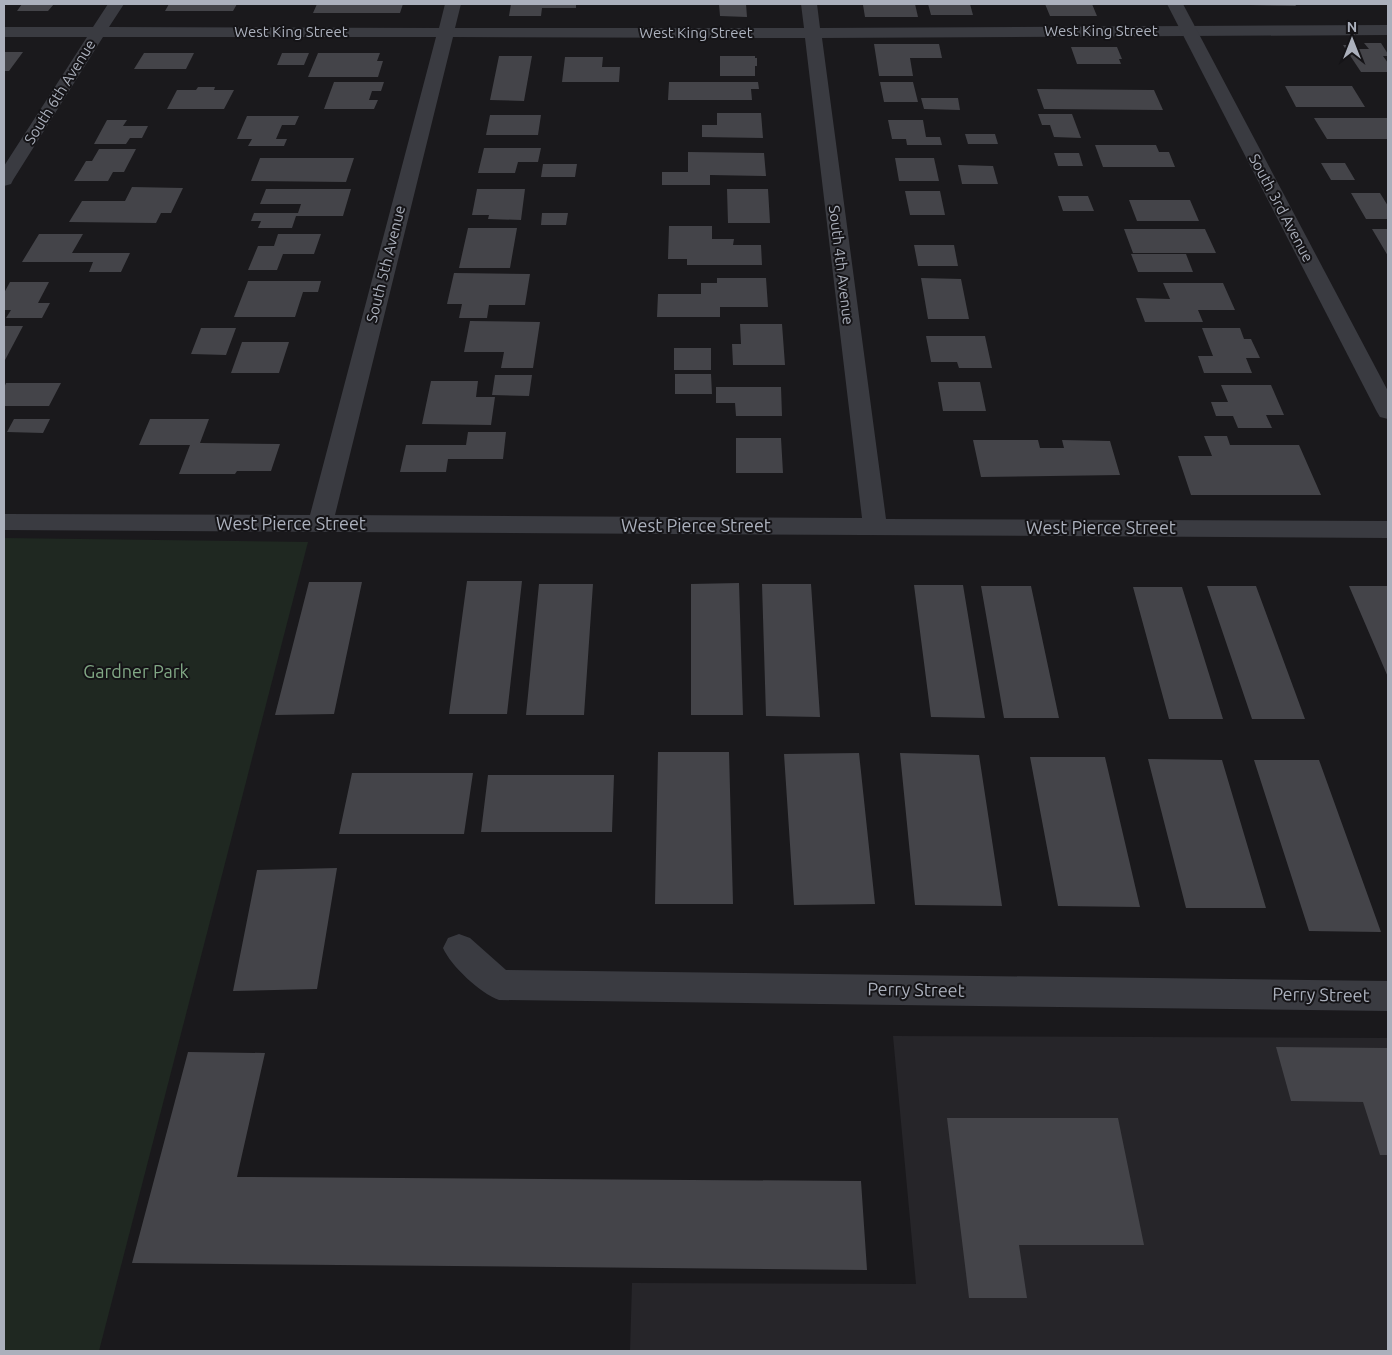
<svg xmlns="http://www.w3.org/2000/svg" width="1392" height="1355" viewBox="0 0 1392 1355" font-family="Ubuntu,sans-serif">
  <style>
    .built { fill: #262529 }
    .green { fill: #1f2821 }
    .building { fill: #444449 }
    .lines { fill: none; stroke-linecap: round; stroke-linejoin: round }
    .minor { fill: #3a3b41; fill-rule: evenodd }
    .tertiary { fill: #3a3b41; fill-rule: evenodd }
    .labels { text-anchor: middle; stroke-width: 4; stroke-linejoin: round; paint-order: stroke }
    .far-street-label { font-size: 15px; fill: #abb0bc; stroke: #151417 }
    .street-label { font-size: 18px; fill: #abb0bc; stroke: #151417 }
    .park-label { font-size: 18px; fill: #81a885; stroke: #151417 }
  </style>
  <rect width="100%" height="100%" fill="#1a191c"/>
  <path class="built" d="M893,1036L1388,1038V1351H630L632,1283L916,1284Z"/>
  <path class="green" d="M4,538L308,542L99,1351H4Z"/>
  <path class="building" d="M22,4H54L48,11H17Z
    M169,4H237L233,11H165Z
    M317,4H403L400,13H313Z
    M511,4H576V8H542L541,16H509Z
    M719,4H746L747,17L720,16Z
    M867,4H915L918,17H865L863,5H867Z
    M928,4H970L973,15H931Z
    M1045,4H1092L1097,16H1050Z
    M1250,4H1295L1296,6L1250,5Z
    M1364,43H1381L1388,54V56H1383L1388,63V72H1361L1343,45H1356L1359,49H1369Z
    M874,44H939L942,58H910L913,76H879Z
    M1071,47H1117L1122,59H1119L1121,64H1077Z
    M4,52H23L9,71H4Z
    M144,53H194L186,69H134Z
    M282,53H309L304,65H277Z
    M318,53H380L377,61H383L378,77H308Z
    M499,56H532L524,101L490,100Z
    M720,56H755V58H757V66H755V76H720Z
    M565,57H603L602,67H620L619,82H562Z
    M334,82H384L381,91H372L369,100H378L374,109H324Z
    M669,82H758L759,89H751L752,100H668Z
    M880,82H913L918,102H884Z
    M1285,86H1352L1365,107H1296Z
    M198,87H215L214,90H234L224,109H167L177,90H196Z
    M1037,89L1154,90L1163,110L1044,109Z
    M921,98H958L960,110L924,109Z
    M717,113H761L763,138L702,137V125H717Z
    M1038,114H1072L1081,138L1054,137L1050,125H1042Z
    M490,115H541L538,135H486Z
    M247,116H299L295,125H282L276,139H287L284,146H248L252,139H237Z
    M1314,118H1388V139H1327Z
    M107,120H127L123,126H148L142,138H130L126,144H94Z
    M888,120H923L926,137H940L942,145H907L906,139H892Z
    M965,134H995L998,144H968Z
    M1095,145H1156L1159,152H1169L1175,167H1103Z
    M484,148H541L538,162H518L515,173H478Z
    M99,149H136L124,172H113L108,181H74L86,161H92Z
    M688,152L764,153L766,176L710,175V185H662V172H688Z
    M1054,153H1079L1083,166H1058Z
    M260,158H354L346,182L251,181Z
    M895,158H934L939,181H899Z
    M1321,163H1345L1355,180H1331Z
    M543,164H577L575,177H541Z
    M958,165L993,166L998,184H962Z
    M132,187L183,188L171,213H161L156,223L69,222L82,201H125Z
    M266,189H351L343,216H296L292,228H258L261,221H251L254,213H298L301,204H260Z
    M477,189H525L521,220L488,219L489,215H472Z
    M727,189H768L770,223H728Z
    M905,191H940L945,215H910Z
    M1351,193H1380L1388,206V219H1366Z
    M1058,196H1088L1094,211H1063Z
    M1129,200H1190L1199,221H1137Z
    M542,213H568L566,225H541Z
    M669,226H712V239H734L733,245H761L762,265H687V259H668Z
    M468,228H517L510,268H459Z
    M1124,229H1205L1216,253H1133Z
    M1372,229H1388V256Z
    M39,234H83L72,253H130L121,272H89L93,262H22Z
    M278,234H321L314,254H283L277,270H248L258,246H274Z
    M914,245H954L958,266H918Z
    M1131,254H1186L1193,272H1138Z
    M454,273L530,274L525,305H489L487,318H459L462,304H447Z
    M717,278H766L768,307H720V317H657L658,294H701V283H717Z
    M921,278L961,279L969,319H928Z
    M248,281H321L318,292H303L295,317H234Z
    M10,282H49L38,303H50L42,318H6L11,310H4V293Z
    M1163,283H1223L1235,310H1198L1203,322H1145L1136,298L1170,299Z
    M470,321L540,322L533,368H501L504,352H464Z
    M740,324H782L785,365H733L732,344H741Z
    M4,326H23L4,362Z
    M201,328H236L226,355L191,354Z
    M1202,328H1240L1244,339H1251L1260,358H1246L1252,373H1204L1198,356H1213Z
    M926,336H985L992,368H959L957,362H931Z
    M242,342H289L279,373H231Z
    M674,348H711V370H674Z
    M675,374H711L712,394H675Z
    M495,375H532L529,396L492,395Z
    M431,381H478L476,397H495L491,425L422,424Z
    M938,382H980L986,411H943Z
    M6,383H61L49,406H4V388Z
    M1221,385H1271L1284,415H1266L1272,428H1238L1233,416H1216L1211,402H1228Z
    M716,387H781L782,416H736L735,403H716Z
    M14,419H50L43,433L7,432Z
    M150,419H209L200,443L280,444L271,471H237L235,474H179L190,445H139Z
    M468,432H506L503,459H448L446,472H400L406,445H466Z
    M1204,436H1227L1230,445H1299L1321,495H1191L1178,456H1212Z
    M736,438H781L783,473H736Z
    M973,440H1038L1040,448H1064L1062,440L1110,441L1120,475L981,477Z
    M467,581H522L507,714H449Z
    M309,582H362L334,714L275,715Z
    M739,583L743,715H691V584Z
    M539,584H593L584,715H526Z
    M762,584H811L820,717L766,716Z
    M914,585H963L985,718L931,717Z
    M981,586H1031L1059,718H1004Z
    M1207,586H1256L1305,719H1252Z
    M1349,586H1388V677Z
    M1133,587H1182L1223,719H1169Z
    M658,752H729L733,904H655Z
    M859,753L875,904L794,905L784,754Z
    M900,753L979,755L1002,906L915,905Z
    M1030,757H1105L1140,907L1058,906Z
    M1148,759L1222,760L1266,908H1186Z
    M1254,760H1319L1381,932L1309,931Z
    M352,773H473L464,834H339Z
    M488,775H614L612,832H481Z
    M337,868L317,989L233,991L257,870Z
    M1276,1047L1388,1048V1155H1380L1363,1102L1291,1101Z
    M188,1052L265,1053L237,1177L861,1181L867,1270L132,1263Z
    M947,1118H1118L1144,1245H1019L1027,1298H969Z"/>
  <g class="lines">
    <path class="minor" d="M108,4H124L109,27L439,28L445,4H461L455,28H804L801,4H817L820,28L1388,25V35L822,38L886,519L1388,521V538L4,530V514L310,515L436,37H103L13,180L11,184L4,186V166L87,37H4V27H93ZM453,37L805,38L862,518L335,515Z
      M459,934L470,938L506,970L1388,981V1011L499,1000C480,993 451,966 443,948L448,938Z"/>
    <path class="tertiary" d="M1167,4H1183L1388,391V419L1380,417L1377,412Z"/>
  </g>
  <g class="labels">
    <g class="far-street-label">
      <text x="1101" y="36">West King Street</text>
      <text x="291" y="37">West King Street</text>
      <text x="696" y="38">West King Street</text>
      <text transform="translate(60 92) rotate(-58)" y="5">South 6th Avenue</text>
      <text transform="translate(1281 208) rotate(62)" y="5">South 3rd Avenue</text>
      <text transform="translate(386 264) rotate(-76)" y="5">South 5th Avenue</text>
      <text transform="translate(841 265) rotate(83)" y="5">South 4th Avenue</text>
    </g>
    <g class="street-label">
      <text x="291" y="530">West Pierce Street</text>
      <text x="696" y="532">West Pierce Street</text>
      <text x="1101" y="534">West Pierce Street</text>
      <text transform="translate(916 990) rotate(1)" y="6">Perry Street</text>
      <text transform="translate(1321 995) rotate(1)" y="6">Perry Street</text>
    </g>
    <g class="park-label">
      <text x="136" y="678">Gardner Park</text>
    </g>
  </g>
  <rect width="1392" height="1355" fill="none" stroke="#abb0bc" stroke-width="10"/>
  <g transform="translate(1352 40)" stroke="#151417" stroke-width="4" paint-order="stroke">
  <path d="M0-4L9 19L0 12L-9 19Z" fill="#abb0bc"/>
  <text y="-8" font-size="14" font-weight="bold" text-anchor="middle" fill="#abb0bc">N</text>
  </g>
</svg>
